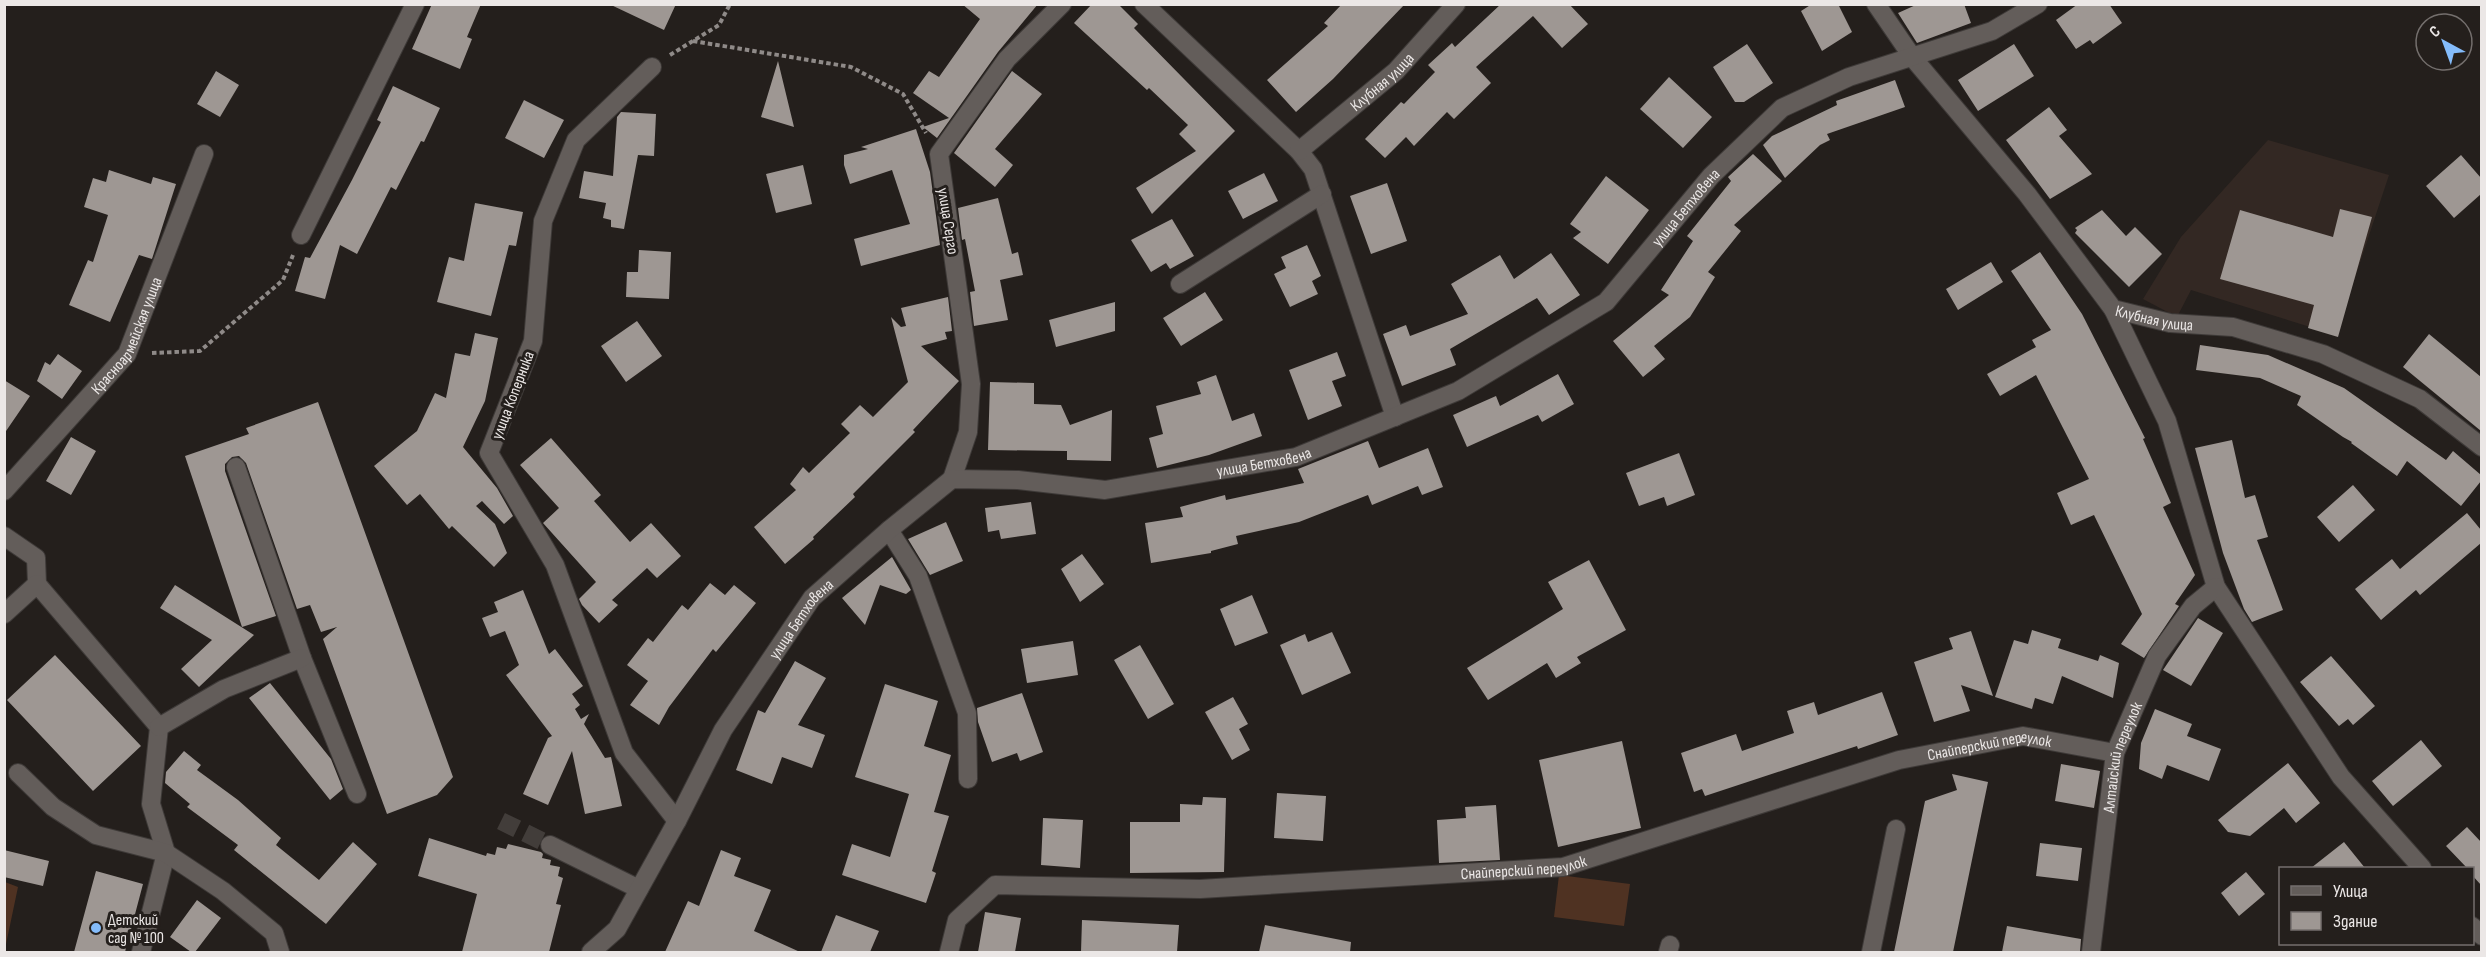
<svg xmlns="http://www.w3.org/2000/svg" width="2486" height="957" viewBox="0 0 2486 957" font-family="'Sofia Sans Condensed',sans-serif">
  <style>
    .built { fill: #332823 }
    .green { fill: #4f3222 }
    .building { fill: #9e9793 }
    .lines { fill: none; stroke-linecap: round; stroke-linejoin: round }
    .minor-tunnel { stroke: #423d3a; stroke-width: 18; stroke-dasharray: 18 9; stroke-linecap: butt }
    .minor-casing { stroke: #3e3a38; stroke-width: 20 }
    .path { stroke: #8f8a88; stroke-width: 4; stroke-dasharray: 4.5 3; stroke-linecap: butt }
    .minor { stroke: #635d5a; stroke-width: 18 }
    .poi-dot { fill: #84bcfb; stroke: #241f1c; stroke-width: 2 }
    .labels { text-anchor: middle; stroke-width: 6; stroke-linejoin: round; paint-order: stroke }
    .street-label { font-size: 16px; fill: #ebe7e6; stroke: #241f1c }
    .poi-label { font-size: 16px; fill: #ebe7e6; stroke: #241f1c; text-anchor: start }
  </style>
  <rect width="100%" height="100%" fill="#241f1c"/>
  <path class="built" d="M2268,140L2389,175L2336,335L2191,290L2177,317L2143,299L2181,237Z"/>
  <path class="green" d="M1559,875L1630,884L1624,926L1554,917Z
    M5,882L18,887L5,949L4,882Z"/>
  <path class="building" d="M432,4H481L467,37L472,39L460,69L412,49Z
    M609,4H676L664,30Z
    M962,4H1038L998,52L937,138L923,127L949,118L913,93L929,71L939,77L980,19Z
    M1092,4H1118L1138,24L1134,28L1235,131L1152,214L1136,188L1196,151L1179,134L1188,125L1149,88L1147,90L1074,23Z
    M1342,4H1405L1333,79L1296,112L1267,80L1328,26L1324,23Z
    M1501,4H1569L1588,24L1562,48L1533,16L1476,67L1491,83L1454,119L1447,112L1414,146L1406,137L1385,158L1365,139L1401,102L1404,104L1435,72L1428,65L1452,43L1455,47Z
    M1812,4H1838L1852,32L1822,51L1801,11Z
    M1918,4H1964L1971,23L1917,43L1898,13Z
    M2078,4H2109L2122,23L2093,44L2090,40L2076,49L2056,20Z
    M1747,44L1773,83L1744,102H1735L1713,67Z
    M2014,44L2034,76L1978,111L1958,80Z
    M778,61L794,127L761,117Z
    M216,71L239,85L220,117L197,104Z
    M1012,71L1042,94L995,149L1013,165L995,187L954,153Z
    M1669,77L1712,117L1683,148L1640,109Z
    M1895,80L1905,107L1827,134L1830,140L1820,145L1785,178L1763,145L1772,136L1837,105L1836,101Z
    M393,86L440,108L424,142L421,141L396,190L391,187L357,254L340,245L325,299L295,291L305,257L310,258L352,180L381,122L377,120Z
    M524,100L564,120L544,158L505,138Z
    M2049,107L2067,130L2059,136L2092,174L2050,199L2006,140Z
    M621,112L656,114L654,156L638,155L624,229L611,227V220L603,218L606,203L579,198L584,171L613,176L617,117Z
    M916,129L930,172L940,245L861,266L854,239L910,224L892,170L850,184L844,165V155L868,149L861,147Z
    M1753,154L1782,181L1734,225L1741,231L1708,272L1715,277L1690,317L1654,346L1665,359L1643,377L1613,341L1669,295L1661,290L1693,241L1687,236L1731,181L1728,177Z
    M2461,155L2481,178V194L2454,218L2426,186Z
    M803,165L812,204L776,213L766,174Z
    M109,170L151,184L153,177L176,184L152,259L139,255L110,322L69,305L88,260L93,262L108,215L84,207L93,178L106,182Z
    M1264,173L1278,201L1243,219L1228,191Z
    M1606,176L1649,210L1608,264L1573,238L1581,232L1570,224Z
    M1387,183L1407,241L1371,254L1350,196Z
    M998,198L1012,254L1018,252L1023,275L1000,280L1008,320L974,326L970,292L975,291L965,239L962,240L958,208Z
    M475,203L523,212L516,246L509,245L491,316L437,302L449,257L464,261Z
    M2340,209L2372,217L2338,337L2308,328L2314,305L2220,279L2240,210L2333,237Z
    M2102,210L2126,236L2135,227L2162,254L2129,287L2075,233L2077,230L2075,228Z
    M1172,219L1194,256L1170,269L1166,263L1151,272L1131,240Z
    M1307,245L1321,276L1312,281L1318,294L1290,307L1274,274L1286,268L1281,257Z
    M639,250L671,252L669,299L626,297L627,272H638Z
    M2040,252L2082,314L2145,438L2143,439L2171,503L2163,507L2195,575L2175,604L2179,606L2144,658L2121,644L2142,614L2094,515L2071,525L2057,493L2089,479L2036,375L2000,396L1987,374L2036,347L2032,340L2051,330L2011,271Z
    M1551,253L1580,295L1549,315L1537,298L1450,349L1456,365L1402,386L1383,334L1406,325L1410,336L1468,314L1451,284L1500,255L1514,279Z
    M1991,262L2003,282L1958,310L1946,289Z
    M1205,292L1223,320L1181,346L1163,318Z
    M948,297L952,331L945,332L947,339L921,346L959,381L913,430L915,432L853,494L855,497L813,537L814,539L785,564L754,527L796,490L790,484L803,467L809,473L850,433L841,424L860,405L873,417L908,382L891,317L901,327L906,326L901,308Z
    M1115,302V331L1056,347L1049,320Z
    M637,321L662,356L626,382L601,346Z
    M475,333L498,338L485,401L463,447L497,488L513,516L504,524L482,501L476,506L495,524L507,553L494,567L452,526L449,529L420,494L407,505L374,466L417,431L435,393L446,398L455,353L470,356Z
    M2429,334L2481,377V431L2403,367Z
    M2200,345L2268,355L2344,388L2446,460L2453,451L2481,475V481L2461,506L2407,461L2397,476L2351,443L2352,442L2343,437L2297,405L2301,396L2260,378L2196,370Z
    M1337,352L1346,376L1332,381L1342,406L1308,420L1289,370Z
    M58,354L82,371L62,399L37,381L45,362L50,365Z
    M1558,374L1574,404L1542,422L1538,415L1467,447L1453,415L1496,396L1500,406Z
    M1216,375L1232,421L1254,413L1262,436L1209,455L1157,468L1149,438L1163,434L1156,406L1201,394L1197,382Z
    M4,380L30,396L4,434Z
    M990,382L1034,383V404L1061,405L1070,425L1112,410L1111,461L1067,460V451L988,450Z
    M318,402L453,777L437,795L387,814L323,639L337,627L321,632L310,605L297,609L246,463L239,456L232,457L225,464V471L276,616L242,627L185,456L249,434L246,428Z
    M71,437L96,451L71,495L46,481Z
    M551,438L601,495L594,501L630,542L651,523L681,556L657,578L647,568L612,600L618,605L599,623L582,605L579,599L596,582L543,523L559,508L520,465Z
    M2232,440L2245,498L2255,495L2268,537L2257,540L2283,610L2252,622L2244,609L2223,553L2195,448Z
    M1368,441L1379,468L1428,448L1443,487L1422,495L1418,486L1372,505L1368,495L1299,522L1236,536L1238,544L1211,551V553L1151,563L1145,523L1183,517L1180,507L1225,495L1226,500L1304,483L1298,469Z
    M1679,453L1695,495L1667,506L1664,497L1639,506L1626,473Z
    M2353,485L2375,510L2339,542L2317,517Z
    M1031,502L1036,534L1001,539L999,530L988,532L985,508Z
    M2467,513L2481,530V543L2420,595L2416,590L2381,620L2355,589L2392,559L2400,569Z
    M946,522L963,561L930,575L908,539Z
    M1082,554L1104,584L1080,602L1061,569Z
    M892,557L911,590L906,594L880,585L865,625L842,598Z
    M1589,560L1626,630L1577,657L1581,663L1556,678L1547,663L1488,700L1467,668L1563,609L1548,582Z
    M710,583L725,595L734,585L756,603L716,652L713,649L669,707L659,725L630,705L648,681L627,665L648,638L653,642L682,605L688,610Z
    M175,585L254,635L199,687L181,669L212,640L160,608Z
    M523,590L549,654L555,649L583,686L572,694L580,705L575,709L581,719L589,714L584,724L605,758L611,757L622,806L585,814L572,751L548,805L523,794L548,738L552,736L506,675L519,665L505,631L490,637L482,618L498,612L494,602Z
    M1252,595L1268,633L1235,646L1220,609Z
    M2198,618L2223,633L2191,686L2163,670Z
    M2032,630L2061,639L2058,648L2098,661L2100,655L2119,663L2113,698L2062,676L2053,704L2035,698L2032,709L1995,697L2014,640L2028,644Z
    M1971,631L1993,696L1961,685L1970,711L1934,722L1914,662L1953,649L1949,638Z
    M1332,632L1351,673L1302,695L1280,645L1305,634L1308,642Z
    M1073,641L1078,675L1027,683L1021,649Z
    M1140,645L1174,704L1148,719L1114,660Z
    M55,655L141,746L93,791L7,700Z
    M2331,656L2375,706L2353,725L2348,719L2339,726L2300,682Z
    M795,661L826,678L798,725L825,735L812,768L782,757L772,784L736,770L758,710L765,713Z
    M270,683L331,759L343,789L330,800L249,698Z
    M885,684L938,701L924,746L951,755L934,812L949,816L932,871L936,873L926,903L842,875L852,844L890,857L909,794L855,777Z
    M1882,692L1898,735L1858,749L1857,746L1705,796L1702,789L1694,792L1681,753L1736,734L1742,751L1794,733L1787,711L1814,702L1818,715Z
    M1022,693L1043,752L1020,761L1017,753L992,762L978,722L977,708Z
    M1233,697L1248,724L1239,729L1250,750L1232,760L1205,712Z
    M2155,709L2192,724L2187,736L2221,749L2209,781L2167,765L2162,779L2139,769L2141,743Z
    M2421,740L2442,766L2393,806L2372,781Z
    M1622,741L1641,828L1558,847L1539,760Z
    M184,751L201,765L197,770L238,800L281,838L276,845L319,880L353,842L377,864L326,924L234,850L238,845L187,807L190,804L165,783L166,772Z
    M2288,763L2320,803L2296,823L2284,808L2250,836L2228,832L2218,820Z
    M2061,764L2100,771L2094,808L2055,801Z
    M1952,774L1988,782L1953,952H1894L1925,801L1957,790Z
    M1277,793L1326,796L1323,841L1274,838Z
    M1203,797L1226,798L1224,872L1130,873V822H1180V804L1202,805Z
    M1496,805L1500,860L1439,863L1437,820L1466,818L1465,807Z
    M1043,818L1083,820L1080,868L1041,865Z
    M2467,827L2481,842V885L2472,875V868H2467L2446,846Z
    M429,838L486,856L487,853L495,855L497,847L506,849L508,844L541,852L543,854L542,858L551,860L550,865L560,867L558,876L563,878L556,904L561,905L549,952H462L477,894L418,876Z
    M2344,842L2365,868H2311Z
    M2040,843L2082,848L2078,881L2036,876Z
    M4,850L49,861L43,886L4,877Z
    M721,850L741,858L734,876L771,890L754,931L800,952H665L688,901L699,906Z
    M96,871L143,884L125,952H74Z
    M2246,872L2265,894L2239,916L2221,893Z
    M197,900L221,918L195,952H191L170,937Z
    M985,912L1021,918L1015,952H978Z
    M836,915L879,931L870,952H821Z
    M1082,920L1179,925L1177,952H1081Z
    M1265,925L1351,942L1350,952H1259Z
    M2007,926L2081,939L2080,952H2002Z"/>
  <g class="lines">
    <path class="minor-tunnel" d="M501,821L550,845"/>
    <g class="minor-casing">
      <g id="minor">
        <path d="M1144,4L1299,151L1313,169L1395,417"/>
        <path id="s1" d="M1876,4L1913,58L2027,194L2113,309L2170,323L2233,327L2323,354L2420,399L2482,447"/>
        <path d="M652,67L576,140L543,221L533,341L489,453L555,565L624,753L677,821"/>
        <path id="s2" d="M1299,151L1396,71L1456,4"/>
        <path d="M301,235L415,4"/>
        <path d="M1180,284L1322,194"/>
        <path d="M2113,309L2167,421L2216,587L2341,777L2422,868"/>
        <path d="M236,467L302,658L357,794"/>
        <path d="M952,479L968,432L971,384L939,154L1007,59L1062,4"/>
        <path id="s3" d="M4,491L127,354L204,154"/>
        <path d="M889,530L918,576L967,713L968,779"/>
        <path d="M4,536L36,558L37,584"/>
        <path d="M4,614L37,584L159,727L151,804L166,853L141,952"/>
        <path d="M159,727L224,689L302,658"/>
        <path d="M18,773L53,807L96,835L166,853L223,891L274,933L280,952"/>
        <path d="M550,845L639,889"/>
        <path d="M2472,926L2482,936"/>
        <path id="s4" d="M591,952L617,929L677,821L723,730L812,598L889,530L952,479L1018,480L1105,490L1296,457L1458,391L1606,302L1711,176L1782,108L1849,77L1992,31L2038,4"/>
        <path id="s5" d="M949,952L957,920L995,885L1200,889L1563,867L1899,760L2023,736L2115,753"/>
        <path d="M1668,952L1670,945"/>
        <path d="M1871,952L1896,829"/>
        <path id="s6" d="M2091,952L2115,753L2157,656L2193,606L2216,587"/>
      </g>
    </g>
    <path class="path" d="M693,41L851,67L903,94L926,133
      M670,55L719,25L730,4
      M152,353L200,351L283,280L293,255"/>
    <use href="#minor" class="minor"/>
  </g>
  <circle class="poi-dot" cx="96" cy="928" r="6"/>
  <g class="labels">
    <g class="street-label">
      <text dy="6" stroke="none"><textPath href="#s2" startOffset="108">Клубная улица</textPath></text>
      <text dy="6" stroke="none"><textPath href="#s4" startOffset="1422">улица Бетховена</textPath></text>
      <text transform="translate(949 221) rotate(81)" y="6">улица Серго</text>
      <text dy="6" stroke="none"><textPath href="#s1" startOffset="429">Клубная улица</textPath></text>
      <text dy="6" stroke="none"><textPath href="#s3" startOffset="200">Красноармейская улица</textPath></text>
      <text transform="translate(512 395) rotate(-69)" y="6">улица Коперника</text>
      <text dy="6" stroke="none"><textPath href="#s4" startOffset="918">улица Бетховена</textPath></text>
      <text dy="6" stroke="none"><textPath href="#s4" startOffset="396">улица Бетховена</textPath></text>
      <text dy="6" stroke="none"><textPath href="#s5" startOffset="1098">Снайперский переулок</textPath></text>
      <text dy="6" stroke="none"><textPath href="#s6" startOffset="198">Алтайский переулок</textPath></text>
      <text dy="6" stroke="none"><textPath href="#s5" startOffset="614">Снайперский переулок</textPath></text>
    </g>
    <g class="poi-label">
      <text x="108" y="925">Детский<tspan x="108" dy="18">сад № 100</tspan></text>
    </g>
  </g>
  <rect width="2486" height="957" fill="none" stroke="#ebe7e6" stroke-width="12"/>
  <rect x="2279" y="867" width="195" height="78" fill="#241f1c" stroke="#746f6d" stroke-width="1.5"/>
  <rect x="2291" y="886" width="30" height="9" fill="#635d5a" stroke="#746f6d" stroke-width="1.5"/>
  <text x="2333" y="897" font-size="18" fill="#ebe7e6">Улица</text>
  <rect x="2291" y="912" width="30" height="18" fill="#9e9793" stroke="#746f6d" stroke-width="1.5"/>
  <text x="2333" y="927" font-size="18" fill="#ebe7e6">Здание</text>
  <g transform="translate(2444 42) rotate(319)"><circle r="28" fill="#241f1c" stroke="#746f6d" stroke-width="1.5"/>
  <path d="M0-4.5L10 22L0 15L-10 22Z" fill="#84bcfb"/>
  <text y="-9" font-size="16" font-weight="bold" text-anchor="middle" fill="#ebe7e6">С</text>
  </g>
</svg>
